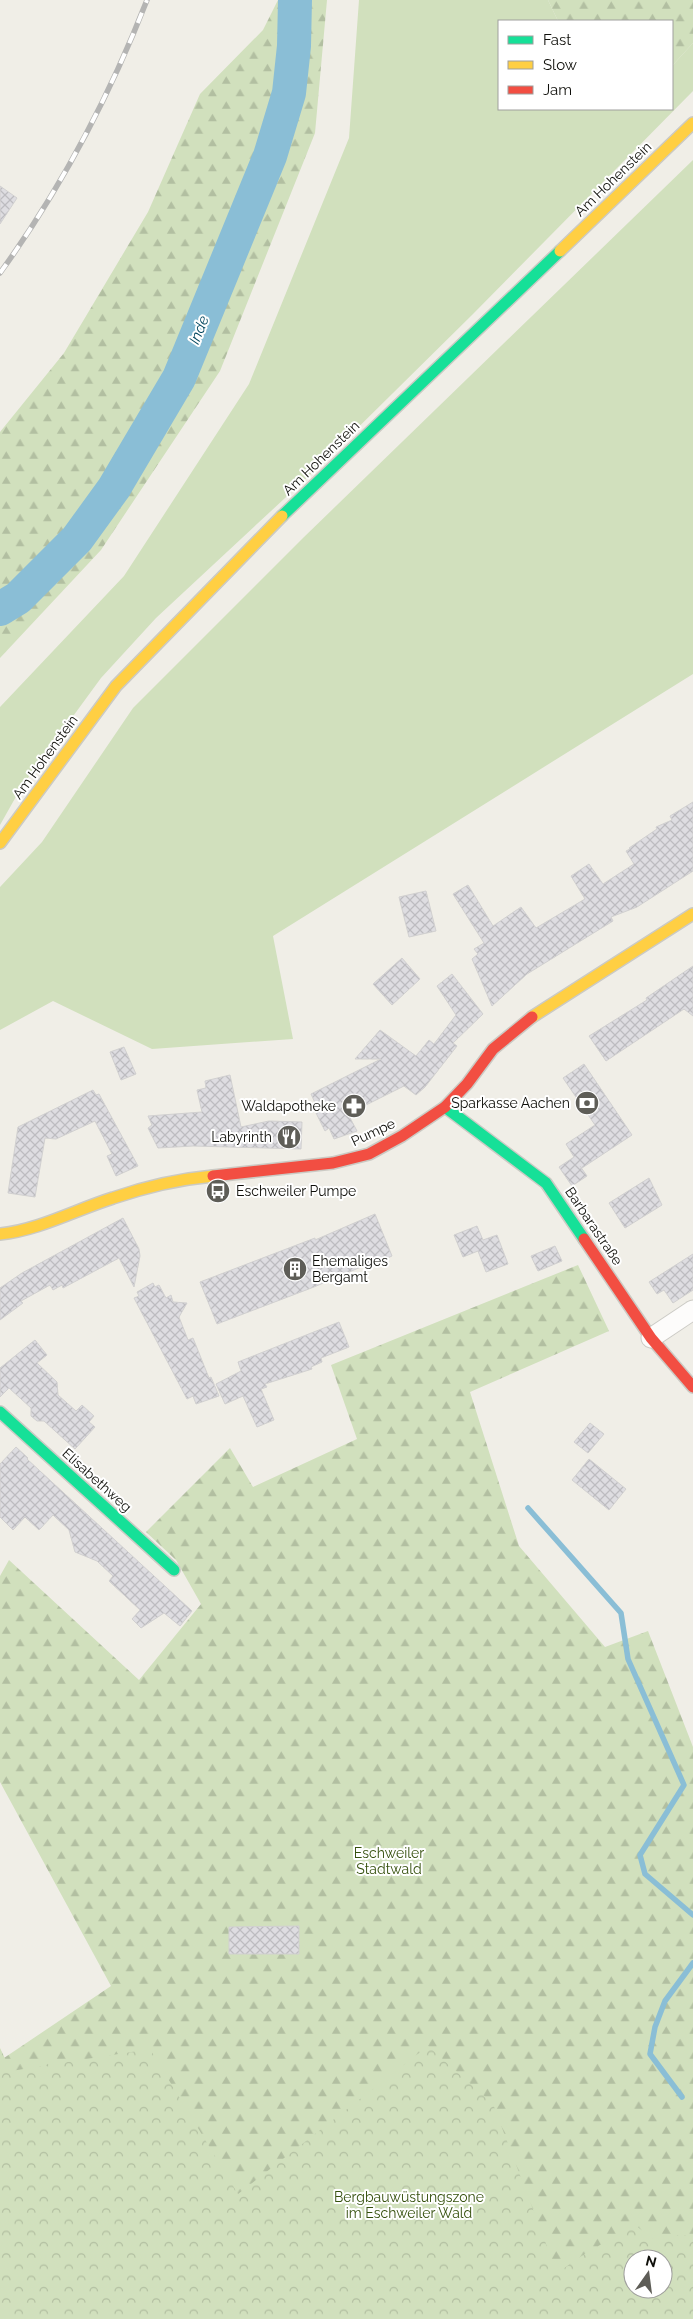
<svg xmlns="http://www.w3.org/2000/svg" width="693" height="2319" viewBox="0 0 693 2319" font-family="Raleway,sans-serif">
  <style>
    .grass { fill: #d1e0bd }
    .forest { fill: url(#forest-firs); fill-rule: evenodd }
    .park { fill: url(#park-crowns); fill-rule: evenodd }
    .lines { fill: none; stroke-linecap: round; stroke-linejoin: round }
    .stream { stroke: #8abed6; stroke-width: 5.5 }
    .river { stroke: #8abed6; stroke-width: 34 }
    .building { fill: url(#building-cross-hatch); stroke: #d1d0d0 }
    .street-casing { stroke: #cbcac4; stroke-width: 21 }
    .fast-casing { stroke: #cbcac4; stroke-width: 14 }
    .slow-casing { stroke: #cbcac4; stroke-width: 14 }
    .jam-casing { stroke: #cbcac4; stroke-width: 14 }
    .street { stroke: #fdfcfb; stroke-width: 19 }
    .fast { stroke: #16e098; stroke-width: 11 }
    .slow { stroke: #ffcf43; stroke-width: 11 }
    .jam { stroke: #f24e42; stroke-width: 11 }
    .rail-casing { stroke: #b4b4b3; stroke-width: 5.5 }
    .rail { stroke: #fff; stroke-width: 4; stroke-dasharray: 11; stroke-linecap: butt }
    .labels { text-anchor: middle; stroke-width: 4; stroke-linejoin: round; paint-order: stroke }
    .street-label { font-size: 14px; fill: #0f0f0a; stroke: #fff }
    .poi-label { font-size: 14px; fill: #0f0f0a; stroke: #fff; text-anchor: end }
    .park-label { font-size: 14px; fill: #35500d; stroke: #fff }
    .water-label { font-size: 15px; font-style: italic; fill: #00455d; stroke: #fff }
  </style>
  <defs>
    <pattern id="forest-firs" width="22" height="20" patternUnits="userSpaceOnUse" patternTransform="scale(1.25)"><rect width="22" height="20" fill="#d1e0bd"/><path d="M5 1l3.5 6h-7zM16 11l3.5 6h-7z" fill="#b2bfa1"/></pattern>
    <pattern id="park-crowns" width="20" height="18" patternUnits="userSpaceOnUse" patternTransform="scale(1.25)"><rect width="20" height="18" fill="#d1e0bd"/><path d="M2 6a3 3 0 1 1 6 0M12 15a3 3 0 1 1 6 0" fill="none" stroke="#b2bfa1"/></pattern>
    <pattern id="building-cross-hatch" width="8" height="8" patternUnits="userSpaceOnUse" patternTransform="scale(1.25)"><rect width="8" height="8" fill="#dedde1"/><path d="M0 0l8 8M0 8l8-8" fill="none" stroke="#bdbcc0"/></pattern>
  </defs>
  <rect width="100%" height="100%" fill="#f0eee7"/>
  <path class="grass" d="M359,0H548L558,21H499V109H672V66L693,43V91L472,315L313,472L156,618L101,678L22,786L0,825V707L124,576L249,384L349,138Z
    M693,160V674L273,936L293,1039L152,1049L53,1001L0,1030V887L42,842L133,708L303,538Z"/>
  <path class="forest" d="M278,0H327L315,133L220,371L101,550L0,658V432L64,353L148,212L200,94L263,30Z
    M548,0H693V43L672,66V21H558Z
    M578,1265L609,1331L470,1392L519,1546L605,1647L648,1631L693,1747V2319H0V2049L4,2058L111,1986L0,1782V1576L9,1560L139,1680L201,1604L176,1560L146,1532L230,1448L253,1487L357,1439L331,1365ZM633,2259H663V2289H633Z"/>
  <path class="park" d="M428,2046L493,2104L557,2273L586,2253L635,2225L653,2239L675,2235H693V2319H0V2048L11,2071L150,2049L238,2194ZM633,2259H663V2289H633Z"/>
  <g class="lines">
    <path class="stream" d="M528,1508L621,1613L628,1659L684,1785L640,1855L645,1874L693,1915
      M682,2097L650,2054L655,2027L665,2001L693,1963"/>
    <path class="river" d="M0,609L18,598L77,539L114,488L179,378L270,156L289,93L294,46L295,0"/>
  </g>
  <path class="building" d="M0,186L17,198L0,224Z
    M693,802V871L637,907L611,917L613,921L527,974L492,1006L472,959L478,954L474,949L484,943L453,894L468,885L493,926L521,907L536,928L585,899L571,876L589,864L603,884L634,864L626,851L630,849L629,848L657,829L656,827L672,820L670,816Z
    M426,891L436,931L409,937L399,897Z
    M402,958L420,979L392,1005L373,984Z
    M693,966V1016L684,1009L606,1061L589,1036L647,1000L646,998Z
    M452,974L483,1014L453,1043L457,1046L425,1087L416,1095L404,1086L348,1114L357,1131L334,1139L329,1128L325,1131L313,1107L316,1105L311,1094L381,1059H355L380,1030L416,1056L429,1040L434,1044L456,1015L437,986Z
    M124,1047L136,1074L121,1080L110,1052Z
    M584,1064L632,1135L582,1168L580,1166L587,1176L572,1186L559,1167L574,1157L566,1144L595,1125L563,1078Z
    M230,1075L241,1127L269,1121L302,1122L301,1149L193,1146L158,1148L148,1128L152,1125L148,1116L202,1112L197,1090L206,1088L205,1081Z
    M93,1090L96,1095L99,1094L138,1166L116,1176L107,1156L112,1154L95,1121L56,1139L45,1138L35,1197L8,1193L18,1127Z
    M649,1178L662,1205L625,1228L609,1203Z
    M375,1214L392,1256L376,1263L375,1261L314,1287L217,1324L200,1282L315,1238V1240Z
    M123,1218L139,1249L140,1256L134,1287L119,1258L63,1288L62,1285L53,1290L50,1285L21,1301L23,1303L0,1320V1288L22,1273Z
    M477,1226L483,1240L497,1235L508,1264L486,1272L478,1251L463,1257L454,1235Z
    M555,1246L562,1261L538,1271L531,1256Z
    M693,1254V1290L673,1303L664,1290L657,1294L649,1282Z
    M153,1283L155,1287L159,1285L166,1298L171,1295L173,1302L187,1303L179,1317L188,1340L193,1338L209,1378L211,1377L219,1396L196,1404L193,1396L187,1399L134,1298L139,1296L137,1292Z
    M339,1322L349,1347L321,1358L322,1362L311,1367L312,1369L265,1384L267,1387L261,1389L274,1420L257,1427L243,1396L225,1404L216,1384L241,1371L238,1362Z
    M35,1340L47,1355L37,1363L57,1382L58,1395L76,1411L82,1405L94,1416L89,1422L95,1427L75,1449L44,1421H37L31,1416V1408L9,1388L0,1397V1368Z
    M590,1423L604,1434L588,1453L574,1442Z
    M16,1447L28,1458L27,1459L192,1611L180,1626L164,1613L141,1628L132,1619L140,1610L109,1581L113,1576L97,1561L75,1552L69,1530L53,1515L39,1530L25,1517L13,1530L0,1517V1464Z
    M589,1459L626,1489L609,1510L572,1480Z
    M299,1926V1954H229V1927Z"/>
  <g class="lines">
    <g class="street-casing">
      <path id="street" d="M651,1338L693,1310"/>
    </g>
    <g class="fast-casing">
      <path id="fast" d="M282,516L560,251
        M445,1107L546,1183L584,1239
        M0,1412L174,1570"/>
    </g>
    <g class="slow-casing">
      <path id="slow" d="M560,251L693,123
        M0,843L116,686L282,516
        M532,1017L693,914
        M0,1234C39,1230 75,1210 113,1198C145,1187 180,1179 213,1176"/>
    </g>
    <g class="jam-casing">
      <path id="jam" d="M213,1176L333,1163L369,1154L402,1136L445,1107L467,1084L493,1049L532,1017
        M584,1239L651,1338L693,1387"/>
    </g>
    <use href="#street" class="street"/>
    <use href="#fast" class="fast"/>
    <use href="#slow" class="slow"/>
    <use href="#jam" class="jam"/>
    <g class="rail-casing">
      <path id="rail" d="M0,273C60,190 110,95 147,0"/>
    </g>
    <use href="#rail" class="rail"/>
  </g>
  <defs>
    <g id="bank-disc" transform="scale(1.25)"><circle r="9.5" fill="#5e5d57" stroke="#fff"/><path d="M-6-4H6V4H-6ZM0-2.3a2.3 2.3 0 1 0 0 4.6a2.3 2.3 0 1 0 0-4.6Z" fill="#fff"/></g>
    <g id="pharmacy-disc" transform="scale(1.25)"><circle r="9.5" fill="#5e5d57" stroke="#fff"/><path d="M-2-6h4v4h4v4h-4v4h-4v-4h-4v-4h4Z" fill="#fff"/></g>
    <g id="restaurant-disc" transform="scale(1.25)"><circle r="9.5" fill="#5e5d57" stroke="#fff"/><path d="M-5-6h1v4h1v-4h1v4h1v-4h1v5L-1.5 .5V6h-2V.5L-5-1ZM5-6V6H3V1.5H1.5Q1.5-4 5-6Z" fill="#fff"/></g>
    <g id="bus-disc" transform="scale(1.25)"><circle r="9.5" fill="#5e5d57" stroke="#fff"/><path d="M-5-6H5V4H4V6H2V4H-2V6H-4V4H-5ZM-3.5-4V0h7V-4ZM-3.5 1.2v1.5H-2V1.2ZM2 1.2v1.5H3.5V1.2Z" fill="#fff"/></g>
    <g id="building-disc" transform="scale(1.25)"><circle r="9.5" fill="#5e5d57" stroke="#fff"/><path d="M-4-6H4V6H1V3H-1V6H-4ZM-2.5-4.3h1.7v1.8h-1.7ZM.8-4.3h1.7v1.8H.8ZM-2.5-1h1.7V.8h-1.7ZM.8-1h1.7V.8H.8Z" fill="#fff"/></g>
  </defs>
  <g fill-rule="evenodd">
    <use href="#bank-disc" x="587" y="1103"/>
    <use href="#pharmacy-disc" x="354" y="1106"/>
    <use href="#restaurant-disc" x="289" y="1137"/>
    <use href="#bus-disc" x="218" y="1191"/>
    <use href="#building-disc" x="295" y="1269"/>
  </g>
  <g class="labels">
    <g class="street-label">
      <text transform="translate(613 179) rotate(-44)" y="5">Am Hohenstein</text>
      <text transform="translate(321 458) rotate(-44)" y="5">Am Hohenstein</text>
      <text transform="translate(45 757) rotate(-54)" y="5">Am Hohenstein</text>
      <text transform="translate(373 1132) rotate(-25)" y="5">Pumpe</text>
      <text transform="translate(594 1226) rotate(56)" y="5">Barbarastraße</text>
      <text transform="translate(97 1480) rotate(42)" y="5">Elisabethweg</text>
    </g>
    <g class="poi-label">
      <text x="570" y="1108">Sparkasse Aachen</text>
      <text x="336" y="1111">Waldapotheke</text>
      <text x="272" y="1142">Labyrinth</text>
      <text x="236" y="1196" text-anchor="start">Eschweiler Pumpe</text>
      <text x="312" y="1266" text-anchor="start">Ehemaliges<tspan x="312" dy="16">Bergamt</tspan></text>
    </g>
    <g class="park-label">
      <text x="389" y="1858">Eschweiler<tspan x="389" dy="16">Stadtwald</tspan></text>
      <text x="409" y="2202">Bergbauwüstungszone<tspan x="409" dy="16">im Eschweiler Wald</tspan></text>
    </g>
    <g class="water-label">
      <text transform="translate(199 330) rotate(-68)" y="5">Inde</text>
    </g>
  </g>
  <rect x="498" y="20" width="175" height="90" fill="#ffffff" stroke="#9f9f9d"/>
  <rect x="508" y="36" width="25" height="8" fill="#16e098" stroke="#9f9f9d"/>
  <text x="543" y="45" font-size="15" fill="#0f0f0a">Fast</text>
  <rect x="508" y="61" width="25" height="8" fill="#ffcf43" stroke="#9f9f9d"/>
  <text x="543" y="70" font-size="15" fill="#0f0f0a">Slow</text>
  <rect x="508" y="86" width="25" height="8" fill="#f24e42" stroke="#9f9f9d"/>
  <text x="543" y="95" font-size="15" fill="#0f0f0a">Jam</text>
  <g transform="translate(648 2274) rotate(14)"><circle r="24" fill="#ffffff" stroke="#9f9f9d"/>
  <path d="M0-4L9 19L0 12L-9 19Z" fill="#5e5d57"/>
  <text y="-8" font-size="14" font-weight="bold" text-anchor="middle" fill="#0f0f0a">N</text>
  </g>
</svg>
